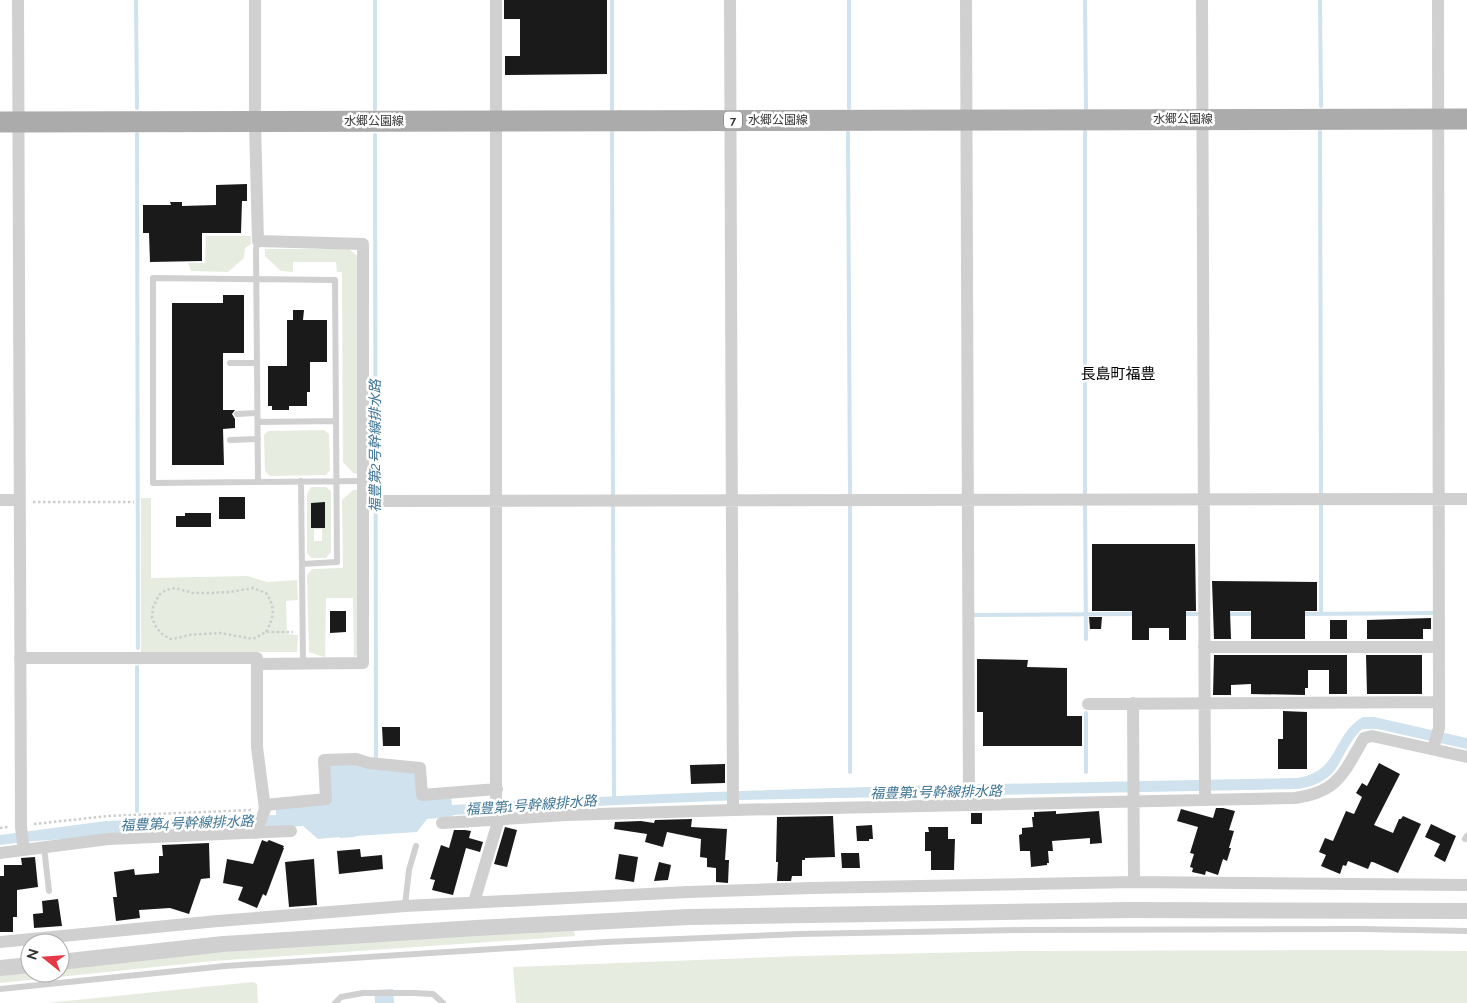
<svg xmlns="http://www.w3.org/2000/svg" width="1467" height="1003" viewBox="0 0 1467 1003" font-family="Raleway,'Noto Sans JP',sans-serif">
  <style>
    .green { fill: #e6ecdf; fill-rule: evenodd }
    .water { fill: #cfe2ee }
    .lines { fill: none; stroke-linecap: round; stroke-linejoin: round }
    .stream { stroke: #cfe2ee; stroke-width: 4 }
    .building { fill: #1a1a1a }
    .path { stroke: #cdcdcd; stroke-width: 2.5; stroke-dasharray: 2.5 2.5; stroke-linecap: butt }
    .service { stroke: #d0d0d0; stroke-width: 6 }
    .minor { stroke: #d0d0d0; stroke-width: 12 }
    .tertiary { stroke: #d0d0d0; stroke-width: 16 }
    .primary { stroke: #ababab; stroke-width: 21 }
    .labels { text-anchor: middle; stroke-width: 5; stroke-linejoin: round; paint-order: stroke }
    .shield { fill: #fff; stroke: #707070; stroke-width: 1 }
    .shield-label { font-size: 11px; font-weight: bold; fill: #333 }
    .street-label { font-size: 12px; fill: #333; stroke: #fff }
    .water-label { font-size: 14px; font-style: italic; fill: #3f7597; stroke: #fff }
    .quarter-label { font-size: 15px; fill: #000; stroke: #fff }
  </style>
  <rect width="100%" height="100%" fill="#fff"/>
  <path class="green" d="M206,236H251V244L245,248L244,258L228,272L191,271L188,263H205Z
    M265,249H349L357,256V474L353,473L343,462L342,272H337L336,262H293V272L281,271L265,256Z
    M324,430L329,434L330,470L326,475L270,476L265,471L264,435L268,431Z
    M311,487H326L331,491V552L326,558H311L307,553V494ZM314,529H322V541H314Z
    M353,490H357L358,653L354,658L353,598H326L325,657H324L309,652L307,575L312,569L343,568L342,500Z
    M141,498H151V578L248,576L267,582L297,580L298,600L286,601L287,634L298,635L297,652H141Z
    M574,928L575,936L213,961L0,983V973H60V967L203,953Z
    M1361,950L1467,951V1003H516L513,967L801,956L1023,951Z
    M253,982L257,984L258,1003H47Z"/>
  <path class="water" d="M1363,717H1374L1467,738V749L1377,729H1362C1335,756 1345,781 1298,789L741,800L615,805L453,815L452,817L427,819L417,832L356,836L355,837L340,838L339,837L318,839L303,826L275,828L265,826L35,841L0,845V835L106,821L276,815V807L331,802L328,764H356L416,772L419,799L451,797L452,805C733,787 1015,784 1297,778C1340,772 1332,734 1363,717Z
    M393,989L394,1003H375L374,990Z"/>
  <g class="lines">
    <path class="stream" d="M136,0L137,108
      M375,0V109
      M612,0V109
      M849,0V108
      M1085,0L1086,108
      M1320,0L1321,106
      M1085,132V496
      M1320,132L1321,494
      M612,133L613,496
      M848,133L850,495
      M137,134L138,648
      M375,135L376,757
      M1085,504L1086,639
      M613,505L614,800
      M1321,505V614
      M1182,614H1197
      M1226,614H1254
      M1301,614L1432,613
      M972,615L1137,614
      M137,667V811
      M1086,713V772
      M850,772V505"/>
  </g>
  <path class="building" d="M504,0H607V74L505,75V56H520V19H504Z
    M247,184V201H242L241,233H202V261L150,262L149,233H143V205H171L170,202H182V206L216,205V185Z
    M223,295H244V353H223V410H235L232,414L235,419V428L223,429L224,465H172V303H223Z
    M293,310H304L303,320H327V362H310V392H307V406H289V410H272V406H268V366H287V320H293Z
    M219,497H245V519H219Z
    M325,502V528H311V503Z
    M185,513H211V527H176V516H185Z
    M1092,544H1195L1196,611H1186V640H1169V628H1149V640H1132V611H1092Z
    M1212,581L1317,582V611H1305V639H1251V611H1230L1231,639H1214Z
    M330,611H346V632L330,633Z
    M1089,617H1102L1101,629H1090Z
    M1431,618V629H1423V639H1367V620Z
    M1330,620H1347V639H1330Z
    M1214,655H1347V694H1329V670H1308V688H1305V695L1251,694V684L1231,685V695H1213Z
    M1366,655H1422V694H1367Z
    M977,659L1028,660L1027,667L1067,668V716H1082V746H983V712H977Z
    M1283,711L1307,712V769H1278V739H1283Z
    M382,727H400V746H383Z
    M1379,763L1400,774L1374,825L1393,833L1399,819H1401L1403,816L1421,824L1398,873L1373,862H1371L1368,869L1348,861L1346,866L1343,865L1340,874L1321,866L1326,855L1319,852L1325,838L1333,841L1346,811L1354,814L1362,797L1356,793L1362,783L1367,786Z
    M725,764V783L691,784L690,765Z
    M1216,808H1223L1235,811L1229,830L1234,831L1229,848H1231L1227,861L1223,859L1218,875L1206,871L1205,875L1201,874L1192,872L1193,868L1190,867L1194,854L1190,853L1198,827L1177,821L1181,809L1213,818Z
    M1056,811V814L1099,811L1102,843L1090,844V838L1052,841L1053,851H1048L1049,863H1047V865L1031,867L1030,851H1020L1019,835L1022,834V828L1033,827L1032,817H1034V812Z
    M971,813H982V824H971Z
    M833,816L835,857L805,858V860H802V876H792L791,881H777L778,862H776L777,817Z
    M692,819L691,827L727,829L725,860H729L728,883L716,882V868L707,867V858L700,857L701,839L667,832L663,847L645,842L647,834L614,829L615,822L641,821L654,823L655,820Z
    M1431,824L1456,836L1445,862L1434,856L1440,844L1425,837Z
    M872,825L873,839H869V841H857L856,826Z
    M505,827L517,830L507,867L494,864Z
    M928,827H948V839H955L954,870H931V851H925V832H929Z
    M454,830H465L471,831L469,838L483,842L480,852L466,848L453,895L432,890L435,880L430,879L441,845L449,848Z
    M262,840L267,842L269,840L284,846L283,848H284L266,896L263,894L257,908L238,900L243,887L223,883L227,859L253,864Z
    M209,843L210,878L201,879L189,914L170,908L139,910L140,918L116,921L113,897H117L114,872L134,869L135,875L159,873V856H163L162,845Z
    M360,849L361,857L382,855L383,869L339,874L337,851Z
    M841,853H859L860,868H842Z
    M619,854L638,857L634,882L615,879Z
    M35,857L38,887L17,890V917H13V932H0V876H4V865H22L21,858Z
    M314,859L317,905L289,907L285,862Z
    M659,862L671,865L668,880L654,881Z
    M58,899L62,926L34,928L33,914L43,913L42,901Z"/>
  <g class="lines">
    <path class="path" d="M33,502H134
      M266,632C274,617 276,608 266,593L253,588L230,592L210,593H193L175,588L166,590L159,595L153,607L152,618L156,627L161,633L170,639L178,638L189,635L220,633L253,639L266,632H293
      M34,824L108,816L253,810
      M0,828L8,827"/>
    <path class="service" d="M230,363H257
      M237,414L257,413
      M258,422L336,421
      M230,440L258,439
      M301,481L303,663
      M258,482L256,249L258,241
      M302,564L337,562C336,468 336,374 335,280L153,278V483C223,482 293,482 363,481
      M1465,839L1467,836
      M44,847L49,891
      M405,906L409,870L416,846
      M0,989L225,966L606,942L800,934L1023,930L1360,929L1467,931
      M335,1003L341,997L363,993H413L433,994L443,1003"/>
    <path class="minor" d="M18,0L21,827L24,850
      M255,0V122L258,241L363,244V663L257,664
      M730,0L733,810
      M966,0L969,804
      M1202,0L1205,800
      M0,500H20
      M363,501L1467,499
      M1204,647H1439
      M20,658H257V747L265,809L256,833
      M1133,703L1134,882
      M1088,704L1439,702
      M1433,749L1439,728V702L1438,0
      M265,805L326,799L324,760L356,759L369,763L420,768L422,795L497,789
      M442,823L567,815L733,810L1295,798C1339,792 1344,772 1364,738L1372,736L1467,757
      M0,853L108,839L291,831
      M474,902L498,822L496,798V0
      M0,942L218,921L405,906L688,892L812,888L1134,882L1467,885"/>
    <path class="tertiary" d="M60,962L223,944L476,928L689,917L1129,910L1467,911
      M0,968L30,965"/>
    <path class="primary" d="M0,122L1467,119"/>
  </g>
  <g class="labels">
    <rect class="shield" x="724" y="111.5" width="18" height="17" rx="4"/>
    <g class="shield-label">
      <text x="733" y="124">7</text>
    </g>
    <g class="street-label">
      <text x="1183" y="123">水郷公園線</text>
      <text x="778" y="124">水郷公園線</text>
      <text x="374" y="125">水郷公園線</text>
    </g>
    <g class="water-label">
      <text transform="translate(375 446) rotate(-90)" y="5">福豊第2号幹線排水路</text>
      <text transform="translate(936 792) rotate(-1)" y="5">福豊第1号幹線排水路</text>
      <text transform="translate(531 805) rotate(-4)" y="5">福豊第1号幹線排水路</text>
      <text transform="translate(187 823) rotate(-2)" y="5">福豊第4号幹線排水路</text>
    </g>
    <g class="quarter-label">
      <text x="1118" y="379">長島町福豊</text>
    </g>
  </g>
  <g transform="translate(45 958) rotate(287)"><circle r="24" fill="#ffffff" stroke="#adadad"/>
  <path d="M0-4L9 19L0 12L-9 19Z" fill="#e63946"/>
  <text y="-8" font-size="14" font-weight="bold" text-anchor="middle" fill="#333333">N</text>
  </g>
</svg>
